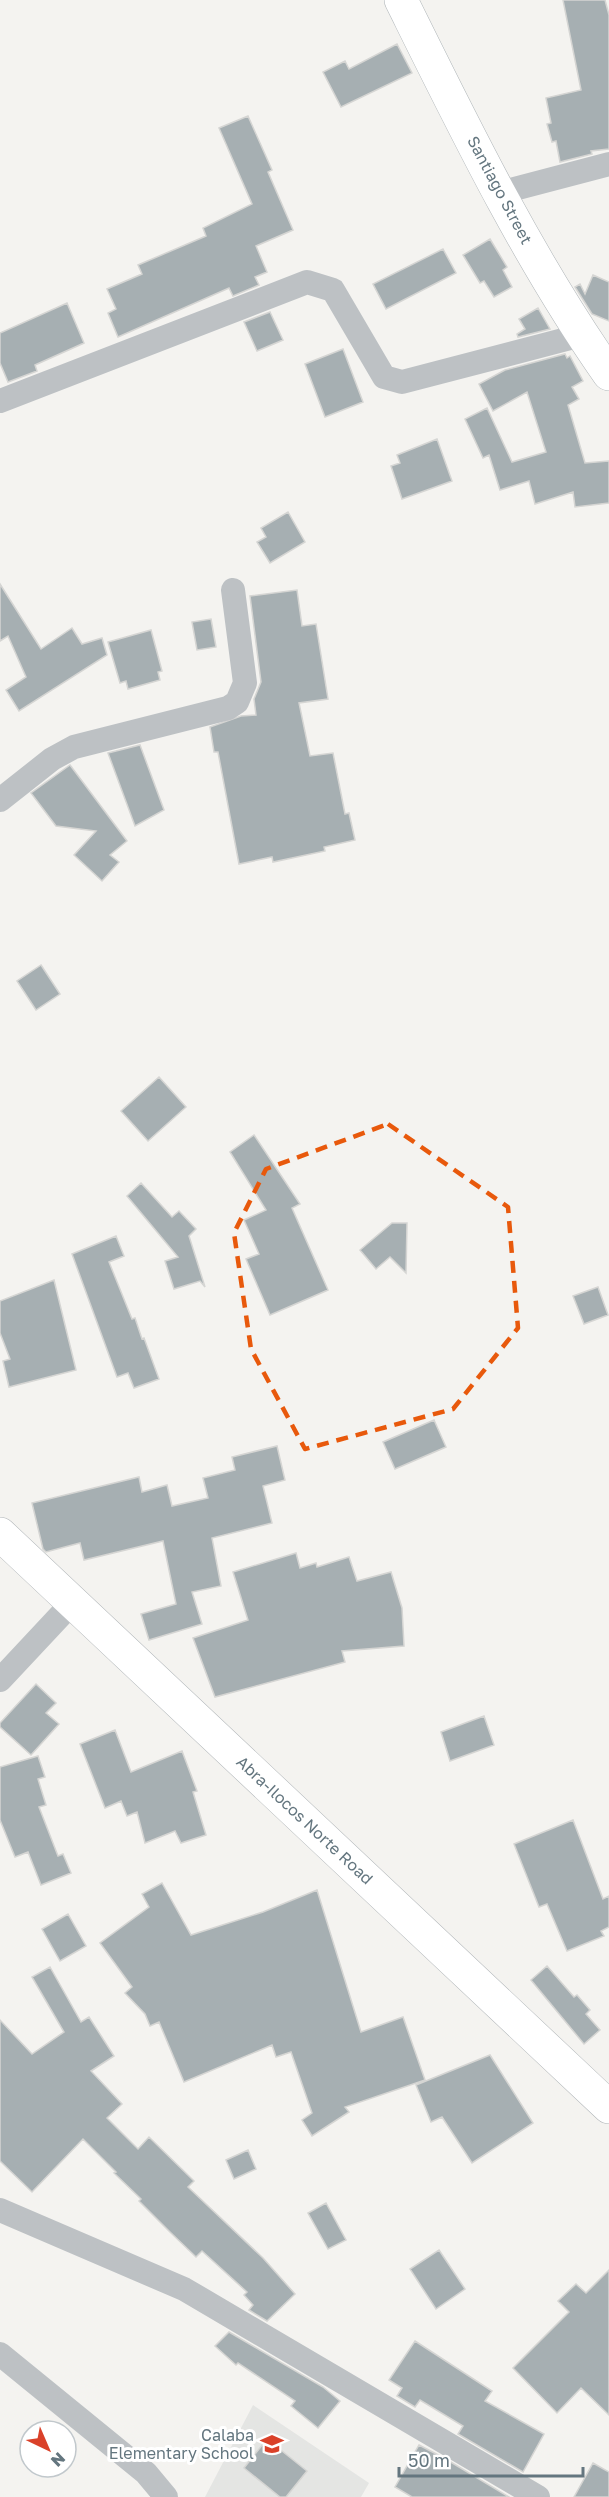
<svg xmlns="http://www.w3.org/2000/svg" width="609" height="2497" viewBox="0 0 609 2497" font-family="'Golos Text',sans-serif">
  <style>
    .built { fill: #e4e5e3 }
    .building { fill: #a6afb2; stroke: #d5d5d3; stroke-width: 1.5 }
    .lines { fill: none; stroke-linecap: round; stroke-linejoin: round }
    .secondary-casing { stroke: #afb5b8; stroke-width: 34 }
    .primary-casing { stroke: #b0b5b8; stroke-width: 34 }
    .street { stroke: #bdc1c4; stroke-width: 24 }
    .secondary { stroke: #fff; stroke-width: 33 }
    .primary { stroke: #fff; stroke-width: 33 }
    .marked { fill: none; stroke: #e8590c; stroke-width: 4.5; stroke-dasharray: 12 8; stroke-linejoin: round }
    .labels { text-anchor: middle; stroke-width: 6; stroke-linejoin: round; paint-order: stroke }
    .street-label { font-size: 16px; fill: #64767f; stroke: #fff }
    .poi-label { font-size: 16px; fill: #64767f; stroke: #fff; text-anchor: end }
  </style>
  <rect width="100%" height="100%" fill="#f4f3f0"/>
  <path class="built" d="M253,2405L369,2483L361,2497H205Z"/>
  <path class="building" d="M563,0H605L609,15V149L591,151L592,154L560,162L556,141L552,142L547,124L551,123L546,98L581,90Z
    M397,44L412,73L341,107L323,72L345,61L349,69Z
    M248,116L272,170L268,172L293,230L256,246L267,272L255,277L259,285L233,296L229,288L118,337L108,313L116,309L107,289L142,274L138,265L206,236L203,228L252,204L219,128Z
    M490,239L507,267L503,270L512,287L494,297L484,281L480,283L463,255Z
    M443,249L456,273L386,309L373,284Z
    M593,275L609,282V321L592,314L575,287L580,284L585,294Z
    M67,303L84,343L35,365L37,371L8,382L0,363V333Z
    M538,308L550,329L518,337L517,334L525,329L519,319Z
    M270,312L283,340L257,351L244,322Z
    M343,349L363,402L325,417L305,364Z
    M565,354L567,358L570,356L583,381L572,387L579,399L568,405L585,463L609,461V503L575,507L573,492L535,504L529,481L500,490L489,455L483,458L465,419L487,408L512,462L546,452L527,392L493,411L479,384L505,370Z
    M437,439L452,481L402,499L391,466L400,463L397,455Z
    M288,512L305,542L270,563L257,542L266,537L261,528Z
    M0,584L41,649L72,628L82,644L102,638L107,655L19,711L6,690L26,677L8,636L0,641Z
    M297,590L302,626L316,624L328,699L299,703L310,756L333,753L345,814L349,813L355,840L324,847L325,851L273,862L272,857L239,864L218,752H214L210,727L241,716L256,715L254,699L261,682L250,596Z
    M211,619L216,647L197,650L192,622Z
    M151,630L162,671L158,672L160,680L128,689L126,681L120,683L108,642Z
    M140,745L164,810L135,826L108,753Z
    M70,765L127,841L110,855L119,862L102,881L74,855L96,831L56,826L31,793Z
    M41,965L60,994L36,1010L17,981Z
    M159,1077L186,1107L148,1141L121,1111Z
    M254,1135L300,1204L292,1208L328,1290L270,1315L246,1259L259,1254L244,1220L266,1210L230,1152Z
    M141,1183L172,1217L179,1211L196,1229L189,1236L205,1287L200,1281L174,1289L165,1261L178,1257L127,1196Z
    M392,1223H407L406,1273L390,1257L376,1269L360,1250Z
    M116,1236L124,1256L109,1262L132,1319L135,1318L142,1339L144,1338L159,1379L134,1388L128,1373L117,1377L72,1254Z
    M54,1280L76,1370L9,1387L3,1361L10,1359L0,1333V1301Z
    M598,1287L608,1315L584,1324L573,1296Z
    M434,1420L446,1447L395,1469L383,1442Z
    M277,1446L285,1480L263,1486L272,1523L212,1538L221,1586L192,1592L202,1624L149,1640L141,1614L176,1604L163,1541L84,1560L80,1543L46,1552L43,1549L32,1503L139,1477L142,1492L167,1485L172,1506L208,1498L203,1478L235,1470L232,1457Z
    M296,1553L300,1568L316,1563L317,1567L349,1557L357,1581L391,1572L402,1608L404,1646L342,1651L345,1662L215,1697L193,1638L248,1620L233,1572Z
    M36,1684L56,1703L46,1713L59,1724L31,1755L0,1727V1723Z
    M484,1716L494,1745L450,1761L441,1732Z
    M115,1730L131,1772L182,1751L197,1791L193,1792L206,1835L181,1843L175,1831L145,1843L137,1812L127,1816L121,1801L105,1808L80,1744Z
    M38,1756L45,1777L38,1779L46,1805L39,1807L58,1856L63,1854L71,1873L41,1885L28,1852L15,1857L0,1820V1767Z
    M573,1820L603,1899L609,1896V1927L601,1931L604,1936L567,1951L547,1904L539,1907L514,1844Z
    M162,1883L191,1935L263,1912L317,1890L361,2032L403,2017L425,2080L345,2107L349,2112L312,2136L302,2120L312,2113L291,2052L276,2057L272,2045L184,2082L159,2022L150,2026L145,2014L125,1993L132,1987L100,1943L149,1907L142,1894Z
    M68,1914L86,1946L60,1961L42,1929Z
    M547,1966L574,1997L577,1995L590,2010L586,2014L600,2030L584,2044L531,1980Z
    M50,1967L81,2022L89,2017L114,2056L91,2071L122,2104L107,2118L138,2149L149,2137L194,2181L188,2187L263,2258L295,2294L267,2321L249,2310L253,2305L244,2295L247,2292L202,2251L196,2257L170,2232L139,2201L141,2199L114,2173L116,2172L83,2139L32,2192L0,2161V2020L32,2054L64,2032L32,1977Z
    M490,2055L533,2123L472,2163L442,2117L431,2122L416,2085Z
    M248,2150L256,2169L234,2179L226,2160Z
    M326,2203L346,2240L328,2249L308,2213Z
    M439,2250L465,2289L436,2309L410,2269Z
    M609,2270V2415L581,2388L557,2413L513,2368L569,2312L558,2301L576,2284L586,2293Z
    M229,2332L323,2387L340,2401L318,2428L291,2406L295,2401L238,2363L236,2365L215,2346Z
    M415,2341L492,2391L485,2401L544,2434L523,2472L458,2434L463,2426L420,2400L415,2407L397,2396L402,2388L389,2380Z
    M267,2439L307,2471L286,2497H280L244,2468Z
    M419,2445L444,2458L509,2497H412L395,2487Z
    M593,2463L609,2472V2497H574Z"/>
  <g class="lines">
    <g class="secondary-casing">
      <path id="secondary" d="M401,0C464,127 527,257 609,374"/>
    </g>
    <g class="primary-casing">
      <path id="primary" d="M0,1534L609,2107"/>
    </g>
    <path class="street" d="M499,193L609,164
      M0,401L307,282L333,290L384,377L402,382L582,335
      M0,800L52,759L74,747L228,708L237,702L245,683L233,590
      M0,1680L73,1602
      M0,2210L184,2289L538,2497
      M0,2354L146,2473L166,2497"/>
    <use href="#secondary" class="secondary"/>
    <use href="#primary" class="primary"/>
  </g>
  <path class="marked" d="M388,1124L508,1207L518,1328L453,1409L305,1449L251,1349L234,1233L266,1169Z"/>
  <defs>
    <g id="school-bare" transform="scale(1.8)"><path d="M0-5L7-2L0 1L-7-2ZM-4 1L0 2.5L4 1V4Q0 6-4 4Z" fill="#da4129" stroke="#fff" stroke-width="2.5" paint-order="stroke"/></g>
  </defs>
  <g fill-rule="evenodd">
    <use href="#school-bare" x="272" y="2444"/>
  </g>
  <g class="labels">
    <g class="street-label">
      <text transform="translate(500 190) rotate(62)" y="6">Santiago Street</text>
      <text transform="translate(305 1820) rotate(43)" y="6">Abra-Ilocos Norte Road</text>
    </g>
    <g class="poi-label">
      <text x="254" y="2441">Calaba<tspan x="254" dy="18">Elementary School</tspan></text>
    </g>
  </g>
  <g transform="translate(48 2449) rotate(136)"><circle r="28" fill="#ffffff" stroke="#c1c8cc" stroke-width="1.5"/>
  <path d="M0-4.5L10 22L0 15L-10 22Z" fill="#da4129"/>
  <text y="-9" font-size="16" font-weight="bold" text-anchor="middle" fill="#64767f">N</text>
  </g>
  <path d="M399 2467v9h184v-9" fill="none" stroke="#64767f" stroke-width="3"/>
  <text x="408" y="2467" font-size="18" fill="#64767f" stroke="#ffffff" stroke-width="4.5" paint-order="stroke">50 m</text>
</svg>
